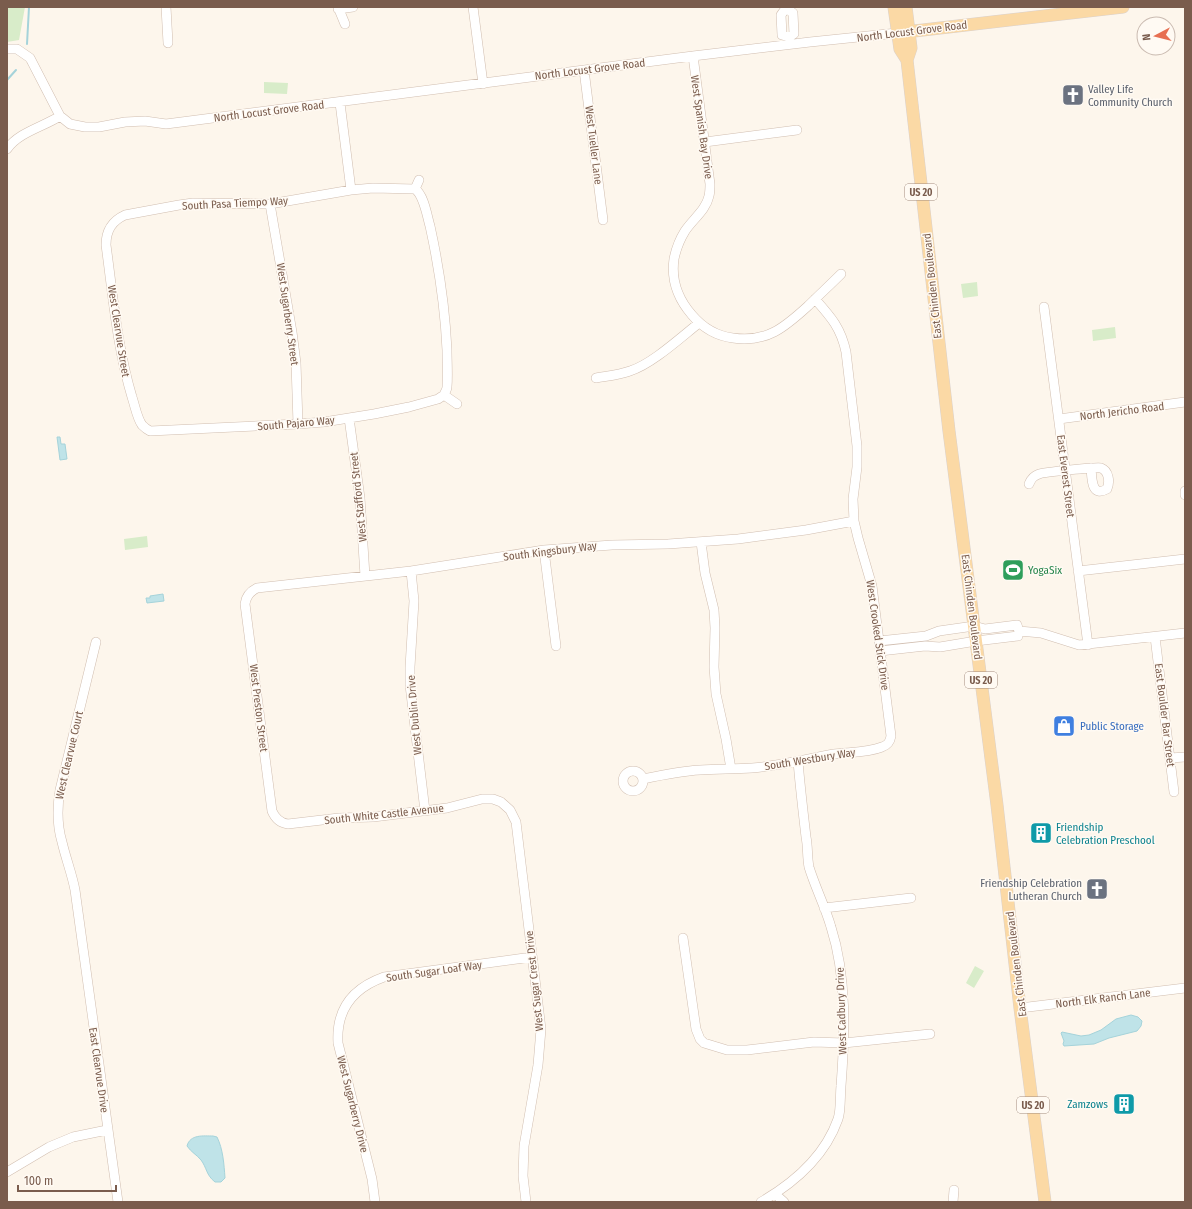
<svg xmlns="http://www.w3.org/2000/svg" width="1192" height="1209" viewBox="0 0 1192 1209" font-family="'Fira Sans Condensed',sans-serif">
  <style>
    .green { fill: #d8ecc9 }
    .water { fill: #bfe3e8; stroke: #a5d3da }
    .lines { fill: none; stroke-linecap: round; stroke-linejoin: round }
    .stream { stroke: #a5d3da; stroke-width: 2 }
    .minor-casing { stroke: #d1beb0; stroke-width: 10 }
    .major-casing { stroke: #dad1cd; stroke-width: 13 }
    .minor { stroke: #fff; stroke-width: 9 }
    .major { stroke: #fbd9a5; stroke-width: 12 }
    .labels { text-anchor: middle; stroke-width: 3; stroke-linejoin: round; paint-order: stroke }
    .shield { fill: #fffaf3; stroke: #a28b7f; stroke-width: 1 }
    .shield-label { font-size: 10px; font-weight: bold; fill: #7a5c4d }
    .street-label { font-size: 11px; fill: #7a5c4d; stroke: #fffaf3 }
    .worship-label { font-size: 11px; fill: #5b616d; stroke: #fffaf3; text-anchor: start }
    .leisure-label { font-size: 11px; fill: #27864d; stroke: #fffaf3; text-anchor: start }
    .shop-label { font-size: 11px; fill: #366cbe; stroke: #fffaf3; text-anchor: start }
    .culture-label { font-size: 11px; fill: #0d838f; stroke: #fffaf3; text-anchor: start }
  </style>
  <rect width="100%" height="100%" fill="#fdf6ec"/>
  <path class="green" d="M7,7H25L19,40L7,42Z
    M264,82L288,83L287,94L264,93Z
    M977,282L978,296L963,298L961,284Z
    M1115,327L1116,338L1093,341L1092,330Z
    M147,536L148,547L125,550L124,539Z
    M975,966L984,971L974,988L966,983Z"/>
  <path class="water" d="M57,437H60L61,444H65L67,459L60,460Z
    M163,594L164,601L147,603L146,598H150V596Z
    M1131,1015L1138,1017L1142,1021L1141,1026L1137,1031L1109,1038L1094,1044L1064,1046L1063,1044L1064,1041L1061,1033L1062,1032L1081,1036L1089,1035L1101,1030L1116,1019Z
    M213,1136L217,1137C223,1149 224,1164 225,1178L221,1182H215C206,1175 207,1168 201,1160C197,1155 191,1152 187,1146C190,1134 204,1136 213,1136Z"/>
  <g class="lines">
    <path class="stream" d="M27,44L29,7
      M7,80L16,70"/>
    <g class="minor-casing">
      <path id="minor" d="M166,7L168,43
        M338,7L345,24
        M473,7L483,84
        M786,8L793,13L794,34L789,37L782,35L781,15Z
        M338,9L353,7
        M7,49H17L30,58L60,116L70,124L85,127H99L125,122L145,121L166,124L693,56L810,42L897,33
        M693,56L710,184C710,188 710,192 709,196C706,210 693,219 685,231C680,239 676,249 674,259C671,280 678,299 692,315C703,328 717,336 733,338C767,343 785,327 808,306C819,295 830,285 841,274
        M584,70L603,220
        M340,103L351,190
        M705,142L797,130
        M7,149C19,132 43,127 60,116
        M419,180L415,189C424,195 427,216 430,226C439,267 445,308 447,350C447,362 448,375 447,387C447,390 445,392 444,395L457,404
        M415,189L373,188L351,190L270,204L193,203L179,205L125,215C112,221 106,230 106,245C113,296 117,347 132,397C135,406 137,418 142,425C145,428 146,429 150,431L298,424L324,422L374,414L409,407L438,399L444,395
        M270,204L292,332L296,363L298,424
        M1044,307L1088,645
        M596,378C607,376 619,375 630,371C652,364 680,338 699,323
        M349,418L360,498L365,576
        M1059,419L1185,402
        M1029,484C1031,479 1033,476 1039,474C1044,472 1096,467 1101,468C1109,471 1110,482 1107,489C1091,498 1092,478 1091,468
        M1185,491V495
        M701,542L705,573L714,610L715,628L714,667L716,694L726,739L731,769
        M544,550L556,646
        M411,571L414,601L410,667V685L425,811
        M1078,571L1185,559
        M1019,631L1041,633L1079,645L1185,633
        M1155,637L1174,792
        M879,641L926,636L939,631L974,626L985,629L1017,625L1019,631L1018,636L976,641L940,647L925,646L880,651
        M96,642L60,790C57,808 57,825 62,842C66,859 72,874 75,890L118,1202
        M1170,758L1185,757
        M623 781a10 10 0 1 1 20 0a10 10 0 1 1-20 0Z
        M643,779C662,775 681,771 700,770C718,769 735,769 752,768C780,766 807,759 834,754C849,752 867,753 882,747C888,745 890,742 891,736L872,586L858,538L854,521L853,499L857,467V446L846,352C841,328 831,317 815,299
        M824,908L911,898
        M683,938L696,1029L700,1039L704,1043L727,1050H747L814,1042L844,1043L930,1034
        M1020,1008L1185,988
        M7,1172L49,1147L73,1137L107,1130
        M775,1194L784,1202
        M375,1202L372,1179L338,1043C336,1009 353,988 384,977L532,957
        M526,1202L523,1176L524,1146L538,1065L541,1029L516,822L510,810L501,802L493,799H482L447,808L373,817L339,818L288,824C280,823 275,818 272,811L245,604C246,596 251,591 257,588L411,571L544,550L612,545L668,544L738,539L806,530L854,521
        M761,1202C794,1183 825,1156 838,1119C841,1111 840,1096 841,1086C845,1034 847,977 831,927C825,906 815,887 809,867C807,857 808,846 806,837C803,811 800,786 798,761
        M953,1202L954,1190"/>
    </g>
    <g class="major-casing">
      <path id="major" d="M894,7L900,49L907,60
        M906,7L911,48L907,60L949,431L997,805L1020,1008L1045,1202
        M897,33L1123,7"/>
    </g>
    <use href="#minor" class="minor"/>
    <use href="#major" class="major"/>
  </g>
  <defs>
    <g id="church-square" transform="scale(1.15)"><rect x="-9" y="-9" width="18" height="18" rx="4" fill="#6b7280" stroke="#fffaf3"/><path d="M-1.2-6h2.4v3.5h3.3v2.4h-3.3V6h-2.4V-.1h-3.3v-2.4h3.3Z" fill="#fff"/></g>
    <g id="stadium-square" transform="scale(1.15)"><rect x="-9" y="-9" width="18" height="18" rx="4" fill="#2e9e5b" stroke="#fffaf3"/><path d="M0-5a6.5 5 0 1 0 0 10a6.5 5 0 1 0 0-10ZM-3.5-1.8h7v3.6h-7Z" fill="#fff"/></g>
    <g id="shop-square" transform="scale(1.15)"><rect x="-9" y="-9" width="18" height="18" rx="4" fill="#3f7fe0" stroke="#fffaf3"/><path d="M-5-2.5h2.3a2.7 3.5 0 0 1 5.4 0H5L5.5 6h-11ZM-1.5-2.5h3a1.5 2.3 0 0 0-3 0Z" fill="#fff"/></g>
    <g id="building-square" transform="scale(1.15)"><rect x="-9" y="-9" width="18" height="18" rx="4" fill="#0f9aa8" stroke="#fffaf3"/><path d="M-4-6H4V6H1V3H-1V6H-4ZM-2.5-4.3h1.7v1.8h-1.7ZM.8-4.3h1.7v1.8H.8ZM-2.5-1h1.7V.8h-1.7ZM.8-1h1.7V.8H.8Z" fill="#fff"/></g>
  </defs>
  <g fill-rule="evenodd">
    <use href="#church-square" x="1073" y="95"/>
    <use href="#stadium-square" x="1013" y="570"/>
    <use href="#shop-square" x="1064" y="726"/>
    <use href="#building-square" x="1041" y="833"/>
    <use href="#church-square" x="1097" y="889"/>
    <use href="#building-square" x="1124" y="1104"/>
  </g>
  <g class="labels">
    <g class="shield">
      <rect x="905" y="184" width="32" height="16" rx="3"/>
      <rect x="965" y="672" width="32" height="16" rx="3"/>
      <rect x="1017" y="1097" width="32" height="16" rx="3"/>
    </g>
    <g class="shield-label">
      <text x="921" y="196">US 20</text>
      <text x="981" y="684">US 20</text>
      <text x="1033" y="1109">US 20</text>
    </g>
    <g class="street-label">
      <text transform="translate(912 31) rotate(-7)" y="4">North Locust Grove Road</text>
      <text transform="translate(590 69) rotate(-7)" y="4">North Locust Grove Road</text>
      <text transform="translate(269 111) rotate(-7)" y="4">North Locust Grove Road</text>
      <text transform="translate(702 127) rotate(82)" y="4">West Spanish Bay Drive</text>
      <text transform="translate(594 145) rotate(83)" y="4">West Tueller Lane</text>
      <text transform="translate(235 203) rotate(-3)" y="4">South Pasa Tiempo Way</text>
      <text transform="translate(932 286) rotate(-96)" y="4">East Chinden Boulevard</text>
      <text transform="translate(288 314) rotate(82)" y="4">West Sugarberry Street</text>
      <text transform="translate(119 331) rotate(81)" y="4">West Clearvue Street</text>
      <text transform="translate(1122 411) rotate(-7)" y="4">North Jericho Road</text>
      <text transform="translate(296 423) rotate(-5)" y="4">South Pajaro Way</text>
      <text transform="translate(1066 476) rotate(83)" y="4">East Everest Street</text>
      <text transform="translate(358 497) rotate(-96)" y="4">West Stafford Street</text>
      <text transform="translate(550 551) rotate(-7)" y="4">South Kingsbury Way</text>
      <text transform="translate(972 607) rotate(83)" y="4">East Chinden Boulevard</text>
      <text transform="translate(878 635) rotate(82)" y="4">West Crooked Stick Drive</text>
      <text transform="translate(259 708) rotate(83)" y="4">West Preston Street</text>
      <text transform="translate(414 715) rotate(-95)" y="4">West Dublin Drive</text>
      <text transform="translate(1165 715) rotate(83)" y="4">East Boulder Bar Street</text>
      <text transform="translate(69 755) rotate(-77)" y="4">West Clearvue Court</text>
      <text transform="translate(810 759) rotate(-9)" y="4">South Westbury Way</text>
      <text transform="translate(384 814) rotate(-6)" y="4">South White Castle Avenue</text>
      <text transform="translate(1016 964) rotate(-97)" y="4">East Chinden Boulevard</text>
      <text transform="translate(434 971) rotate(-8)" y="4">South Sugar Loaf Way</text>
      <text transform="translate(534 981) rotate(-96)" y="4">West Sugar Crest Drive</text>
      <text transform="translate(1103 998) rotate(-7)" y="4">North Elk Ranch Lane</text>
      <text transform="translate(841 1011) rotate(-92)" y="4">West Cadbury Drive</text>
      <text transform="translate(99 1070) rotate(82)" y="4">East Clearvue Drive</text>
      <text transform="translate(353 1104) rotate(76)" y="4">West Sugarberry Drive</text>
    </g>
    <g class="worship-label">
      <text x="1088" y="93">Valley Life<tspan x="1088" dy="13">Community Church</tspan></text>
      <text x="1082" y="887" text-anchor="end">Friendship Celebration<tspan x="1082" dy="13">Lutheran Church</tspan></text>
    </g>
    <g class="leisure-label">
      <text x="1028" y="574">YogaSix</text>
    </g>
    <g class="shop-label">
      <text x="1080" y="730">Public Storage</text>
    </g>
    <g class="culture-label">
      <text x="1056" y="831">Friendship<tspan x="1056" dy="13">Celebration Preschool</tspan></text>
      <text x="1108" y="1108" text-anchor="end">Zamzows</text>
    </g>
  </g>
  <rect width="1192" height="1209" fill="none" stroke="#7a5c4d" stroke-width="16"/>
  <g transform="translate(1156 36) rotate(263)"><circle r="19" fill="#fffaf3" stroke="#cabbb1"/>
  <path d="M0-3L7 15L0 10L-7 15Z" fill="#e76f51"/>
  <text y="-6" font-size="11" font-weight="bold" text-anchor="middle" fill="#7a5c4d">N</text>
  </g>
  <path d="M18 1185v6h98v-6" fill="none" stroke="#7a5c4d" stroke-width="2"/>
  <text x="24" y="1185" font-size="12" fill="#7a5c4d" stroke="#fffaf3" stroke-width="3" paint-order="stroke">100 m</text>
</svg>
